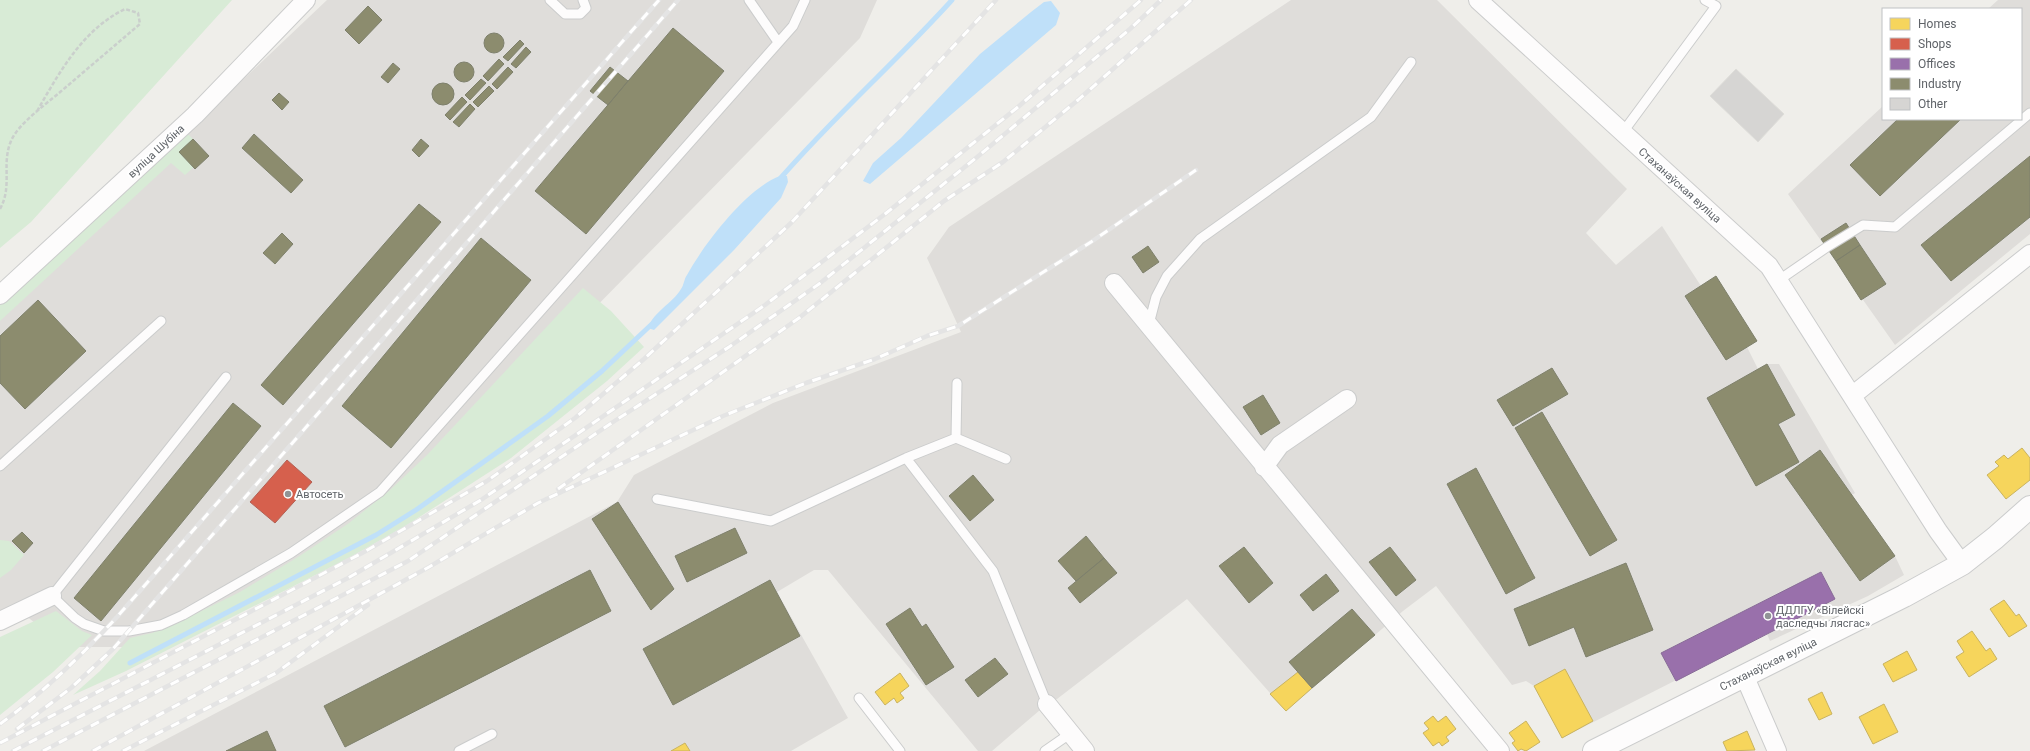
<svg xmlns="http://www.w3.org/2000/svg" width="2030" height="751" viewBox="0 0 2030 751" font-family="Roboto,sans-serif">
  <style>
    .industrial { fill: #dfddda }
    .green { fill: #d8ebd6 }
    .water { fill: #bfe0f9 }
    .homes { fill: #f6d55c; stroke: #c9b360 }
    .shops { fill: #d6604d; stroke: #b26155 }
    .offices { fill: #9970ab; stroke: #886c97 }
    .industry { fill: #8c8c6e; stroke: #7e806c }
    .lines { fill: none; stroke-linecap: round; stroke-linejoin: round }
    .stream { stroke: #bfe0f9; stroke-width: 5 }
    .building { fill: #d6d5d3; stroke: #deddd9 }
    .service-casing { stroke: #cbcccc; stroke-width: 11 }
    .minor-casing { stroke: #cbcccc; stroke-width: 20 }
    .tertiary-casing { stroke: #cbcccc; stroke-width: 24 }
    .path { stroke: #cacfcc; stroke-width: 2.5; stroke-dasharray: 4 2; stroke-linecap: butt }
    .service { stroke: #fdfcfc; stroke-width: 9 }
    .minor { stroke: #fdfcfc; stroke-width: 18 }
    .tertiary { stroke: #fdfcfc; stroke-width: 22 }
    .rail-casing { stroke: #e4e4e4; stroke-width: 4.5 }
    .rail { stroke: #fff; stroke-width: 3; stroke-dasharray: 9; stroke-linecap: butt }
    .poi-dot { fill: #919496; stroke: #fff; stroke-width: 1.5 }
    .labels { text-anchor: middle; stroke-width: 4; stroke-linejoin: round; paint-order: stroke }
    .street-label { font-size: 11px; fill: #5f6368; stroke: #fff }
    .poi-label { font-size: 11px; fill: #5f6368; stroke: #fff; text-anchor: start }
  </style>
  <rect width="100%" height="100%" fill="#efeeea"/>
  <path class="industrial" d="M327,0H877L860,38L410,496L144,647H79L35,623L15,607L0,614V310Z
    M1291,0H1437L1627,189L1586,233L1616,265L1662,226L1701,286L1747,347L1758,369L1767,364H1779L1855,493L1852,495L1895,556L1904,575L1868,596L1770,641L1767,634L1562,738L1534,686L1526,681L1512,685L1436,586L1403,611L1286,711L1187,599L1057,699L1047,704L992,751H978L828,570H814L777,592L848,718L791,751H144L617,502L634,475L773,403L961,332L927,258L949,227Z
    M1998,0H2030V234L1895,345L1788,194L1883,106V119H2021V9H1988Z"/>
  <path class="green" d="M0,0H232L31,222L0,248Z
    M187,133L193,139L179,152L194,167L185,175L171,163L0,321V305Z
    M583,288L611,311L644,347L607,381L511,458L404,527L347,559L126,671L73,695L100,671L130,638L152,633L173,625L240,592L298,557L349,523L389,491L427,455Z
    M0,540L9,541L24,555L11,570L0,578Z
    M56,611L82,631L92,635L53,672L0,715V637Z"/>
  <path class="water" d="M1051,1L1060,13L1056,25L870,184L863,181L873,163L901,138L980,54L1031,12L1044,2Z
    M780,176H787L788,182L781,198L734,250L654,330L648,328C654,311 672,304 681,289C684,285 684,279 687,275C704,244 747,188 780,176Z"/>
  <path class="homes" d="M2022,448L2030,458V480L2006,499L1987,475L1999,466L1995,462L2004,455L2008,459Z
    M2004,600L2016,616L2019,614L2027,626L2009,637L1990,609Z
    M1972,631L1986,651L1990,648L1997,659L1969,677L1956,657L1964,652L1957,641Z
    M1907,651L1917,670L1893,682L1883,664Z
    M1565,669L1593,721L1562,738L1534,686Z
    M1298,672L1312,688L1286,711L1270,694Z
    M900,673L909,686L900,693L904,698L897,703L894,698L885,705L875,692Z
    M1822,692L1832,714L1819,720L1808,699Z
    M1884,704L1898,732L1873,744L1859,717Z
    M1433,716L1438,722L1446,716L1456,729L1446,737L1449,741L1442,746L1439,742L1433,746L1423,733L1429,729L1424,723Z
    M1526,721L1540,742L1526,751L1521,749L1518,751L1512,743L1515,741L1509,733Z
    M1747,731L1755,750L1727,751L1723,742Z
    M685,743L690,751H671Z"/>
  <path class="shops" d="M287,460L312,482L275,523L250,502Z"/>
  <path class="offices" d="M1821,572L1835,599L1676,681L1661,653Z"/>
  <path class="industry" d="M368,6L382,20L359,44L345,30Z
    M673,28L724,71L586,234L535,191Z
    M484 43a10 10 0 1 1 20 0a10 10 0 1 1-20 0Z
    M520,40L524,44L508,61L503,57Z
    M526,47L531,52L516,68L511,64Z
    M499,59L504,64L488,81L483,76Z
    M454 72a10 10 0 1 1 20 0a10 10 0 1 1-20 0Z
    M393,63L400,69L388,83L381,77Z
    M508,67L513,72L497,89L492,84Z
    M610,67L628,81L608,105L590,91Z
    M481,79L486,83L470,100L465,95Z
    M432 94a11 11 0 1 1 22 0a11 11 0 1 1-22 0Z
    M489,86L494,91L478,107L473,102Z
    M279,93L289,102L282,110L272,100Z
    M462,97L467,102L450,120L445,115Z
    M470,104L475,109L459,127L453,122Z
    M1898,119H1961L1880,196L1850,165Z
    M254,134L303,180L291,193L242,148Z
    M193,139L209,156L195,169L179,152Z
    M421,139L429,146L419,157L412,150Z
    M2030,156V217L1951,281L1921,245Z
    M419,204L441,222L283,405L261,385Z
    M1846,223L1860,245L1836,261L1821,239Z
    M282,233L293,244L275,264L263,253Z
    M481,238L531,280L391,448L342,406Z
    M1860,245L1886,284L1861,300L1836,261Z
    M1148,246L1159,262L1143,273L1132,257Z
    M1716,276L1757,341L1726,360L1685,296Z
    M38,300L86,351L25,409L0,383V336Z
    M1767,364L1795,415L1778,424L1799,462L1756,486L1707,398Z
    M1552,368L1568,394L1513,426L1497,400Z
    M1263,395L1280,423L1261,435L1243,407Z
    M233,403L261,426L101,621L74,598Z
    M1542,412L1617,540L1590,556L1515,428Z
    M1820,450L1895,556L1860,581L1785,475Z
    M1476,468L1535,578L1506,594L1447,484Z
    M973,475L994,500L970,521L949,496Z
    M618,502L674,589L651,610L592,519Z
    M735,528L747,553L687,582L675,556Z
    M22,532L33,543L24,553L12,541Z
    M1086,536L1104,558L1076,581L1058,561Z
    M1244,547L1273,583L1249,603L1219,566Z
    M1390,547L1416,580L1396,596L1369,562Z
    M1104,558L1117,573L1080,603L1068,588Z
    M1626,563L1653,630L1586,657L1574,627L1529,646L1514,609Z
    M590,570L611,611L345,747L324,706Z
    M1326,574L1339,591L1313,611L1300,595Z
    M770,580L800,636L673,705L643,649Z
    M910,608L922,627L926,624L954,667L926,685L886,624Z
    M1352,609L1375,635L1312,688L1289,662Z
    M995,658L1008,674L978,697L965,680Z
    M267,731L276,751H226Z"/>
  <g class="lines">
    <path class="stream" d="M778,181C833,117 896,62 952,0
      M130,663L376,535L416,510L548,416L602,371L653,323"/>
  </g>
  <path class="building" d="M1736,69L1784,114L1758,142L1710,96Z"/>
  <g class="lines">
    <g class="service-casing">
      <path id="service" d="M550,0L565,14H580L586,8L583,0
        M749,0L778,42
        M1623,132L1716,6L1705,0
        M1779,280L1827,247L1863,225L1895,227L2030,113
        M1149,324L1156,297L1167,276L1200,239L1371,117L1411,62
        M226,377L52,596L75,618L84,624L104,631H129L161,625L183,615L291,553L380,492L793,26L805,0
        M956,438L957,383
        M906,458L993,571L1047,704
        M0,466L161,321
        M657,499L771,521L906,458L956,438L1006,459
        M859,698L900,751
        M459,751L492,734
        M1045,751L1071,733"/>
    </g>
    <g class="minor-casing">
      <path id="minor" d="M1478,0L1769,266L1938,531L1962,564
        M1114,283L1500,751
        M0,295L195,115L306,0
        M1853,395L2030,254
        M1264,467L1280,445L1347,399
        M0,621L52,596
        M1744,675L1777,751
        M1047,704L1085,751"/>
    </g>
    <g class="tertiary-casing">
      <path id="tertiary" d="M1594,751L1904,596L1962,564L1995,538L2030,507"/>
    </g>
    <path class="path" d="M0,209C13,185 1,165 11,141C18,124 45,105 59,93C86,70 113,47 140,24L138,13L125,9C82,30 59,73 36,113"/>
    <use href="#service" class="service"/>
    <use href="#minor" class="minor"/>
    <use href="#tertiary" class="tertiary"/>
    <g class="rail-casing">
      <path id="rail" d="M558,489L799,318L944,201L1003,162L1078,100L1191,0
        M0,724C43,693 81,656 117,617L659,0
        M17,729L71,688L113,649L678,0
        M0,743L364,552L487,481L575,418L644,359L791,223L996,0
        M13,751L348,578L481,500L765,305L885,214L1018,107L1141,0
        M43,751L408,561L613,422L729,347L819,284L976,158L1130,29L1161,0
        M93,751L429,567L538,503L723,416L806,383L875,359L927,336L958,326L1091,242L1196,170
        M123,751L276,673L368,605"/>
    </g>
    <use href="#rail" class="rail"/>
  </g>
  <g class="poi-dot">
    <circle cx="288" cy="494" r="4"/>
    <circle cx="1768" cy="616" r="4"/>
  </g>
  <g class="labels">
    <g class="street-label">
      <text transform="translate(156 151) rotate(-43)" y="4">вуліца Шубіна</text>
      <text transform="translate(1680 185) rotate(42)" y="4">Стаханаўская вуліца</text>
      <text transform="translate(1768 664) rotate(-26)" y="4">Стаханаўская вуліца</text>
    </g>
    <g class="poi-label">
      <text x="296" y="498">Автосеть</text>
      <text x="1776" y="614">ДДЛГУ «Вілейскі<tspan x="1776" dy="13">даследчы лясгас»</tspan></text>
    </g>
  </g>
  <rect x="1882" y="8" width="140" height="112" fill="#ffffff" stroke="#bfc1c3"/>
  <rect x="1890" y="18" width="20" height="12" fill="#f6d55c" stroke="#bfc1c3"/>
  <text x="1918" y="28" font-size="12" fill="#5f6368">Homes</text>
  <rect x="1890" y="38" width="20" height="12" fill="#d6604d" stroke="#bfc1c3"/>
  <text x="1918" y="48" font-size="12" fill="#5f6368">Shops</text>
  <rect x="1890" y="58" width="20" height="12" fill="#9970ab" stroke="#bfc1c3"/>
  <text x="1918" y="68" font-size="12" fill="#5f6368">Offices</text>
  <rect x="1890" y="78" width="20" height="12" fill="#8c8c6e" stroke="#bfc1c3"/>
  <text x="1918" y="88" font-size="12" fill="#5f6368">Industry</text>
  <rect x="1890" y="98" width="20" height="12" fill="#d6d5d3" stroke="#bfc1c3"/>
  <text x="1918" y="108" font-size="12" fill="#5f6368">Other</text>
</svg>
